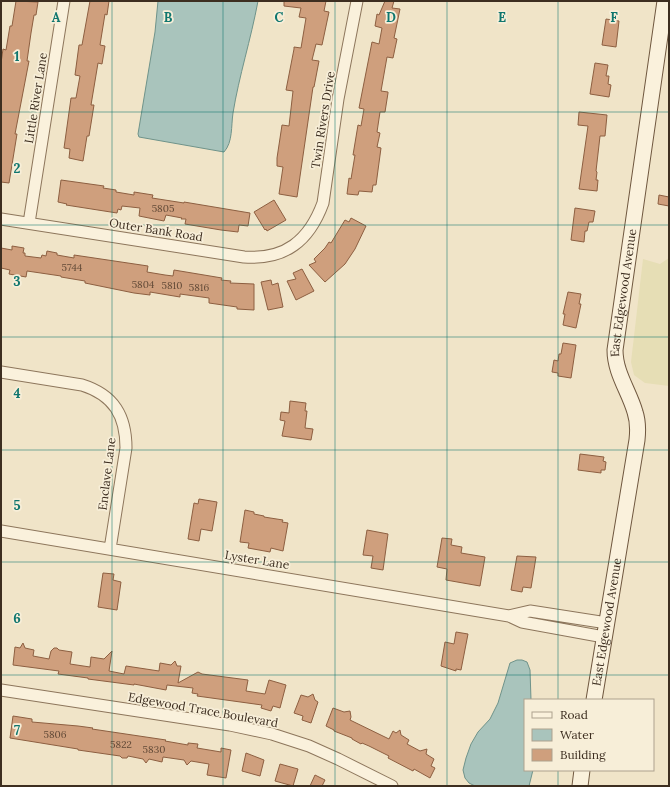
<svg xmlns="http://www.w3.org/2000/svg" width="670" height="787" viewBox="0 0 670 787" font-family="Lora,serif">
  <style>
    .farmland { fill: #e6deb5 }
    .water { fill: #a9c4bc; stroke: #6f938a }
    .building { fill: #cf9f7d; stroke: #8d5f41 }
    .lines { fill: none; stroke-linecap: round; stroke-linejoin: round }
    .street-casing { stroke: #8d765c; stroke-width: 13 }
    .secondary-casing { stroke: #6f573f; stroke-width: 17 }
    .street { stroke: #faf1dc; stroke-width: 11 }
    .secondary { stroke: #faf1dc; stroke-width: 15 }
    .grid { fill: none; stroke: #0f766e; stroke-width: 1; stroke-opacity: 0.55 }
    .labels { text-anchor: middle; stroke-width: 3.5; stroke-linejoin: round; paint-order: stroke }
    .number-label { font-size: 10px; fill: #624a37 }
    .street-label { font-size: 12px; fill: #3d2e20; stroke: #f7eed8 }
    .grid-label { font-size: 13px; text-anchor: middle; font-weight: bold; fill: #0f766e; stroke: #f7eed8; stroke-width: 3.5; stroke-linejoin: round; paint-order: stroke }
  </style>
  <rect width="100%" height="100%" fill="#f0e4c8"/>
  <path class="farmland" d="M669,258V386L645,383L634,375L631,362L643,259L660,264Z"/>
  <path class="water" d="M158,1H258C251,39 239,76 233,113C231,126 233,142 224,152L139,137L138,134L155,32Z
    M517,660H522L527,662L530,670L531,700H525V770H533L529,786H475L469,783L465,778L463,770L466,758L471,744L478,732L490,719L498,703L510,663Z"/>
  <path class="building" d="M16,1L38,2L36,15H34L31,33L27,61H29L15,134H17L9,183L1,182V63L3,49L6,50L10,26H12Z
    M90,1H109L107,15L105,14L100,45L105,46L102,64L98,63L91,105H94L89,136H87L83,161L69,158L70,149L64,148L71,98H76L80,76L75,75L79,45H82Z
    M284,1H326L324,11L329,12L322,45L316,44L312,60L319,61L314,87H313L297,197L279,194L283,167L277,166V158L282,125L289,126L293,91L286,90L294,49V47L301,48L306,18L299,17L301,8L284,6Z
    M385,1H394L392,8L400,9L394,38L397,39L393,58L387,57L381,91L388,92V93L385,112H380L377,132L380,133L377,147L381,148L376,185H373L372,192L359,191L358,195L347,194L349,178L351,179L355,155H353L358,125L361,126L364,109L359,108L372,42L379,44L382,28L375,26L377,14L379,15Z
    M606,19L619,21L616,47L602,45Z
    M595,63L608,65L606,76H609L608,84L611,85L609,97L590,94Z
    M579,112L607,115L605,136H600L599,145L596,171L597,172L596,180H598L597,191L579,189L588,126L578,125Z
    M61,180L104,186L103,188L116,190V192L134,195V192L153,195L152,198L184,203V202L250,213L248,226L239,225L238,232L221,230L185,224L186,219H181L182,218L166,215L164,221L139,216L140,208L122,206L121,210L118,209L117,213L66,205L67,204L58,202Z
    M659,195L669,197V206L658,204Z
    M274,200L286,220L267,231L266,229L265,230L254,212Z
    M575,208L595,211L593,222H589L587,231H585L584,242L571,240Z
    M351,218L366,226L355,249L345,264L325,282L309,265L316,262L314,259L325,248L329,242L331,243L345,220L349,222Z
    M12,246L24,248L23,253H25V256L41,258L42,255L46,256L47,251L57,253V255L74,258V255L148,266L147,272L165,275L173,276L174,270L222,278L221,280L231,281L230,283L254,284V310L237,309V307L209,303V298L180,294V297L150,292V295L134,293L85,283V281L61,277V276L27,271L26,277L9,274L10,270L1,268V248L12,250Z
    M302,269L314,291L296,300L287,281L296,279L293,273Z
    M271,280L272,285L278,283L283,307L268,310L261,282Z
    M568,292L581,294L579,304H581L576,328L563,325L565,314H563Z
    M563,343L576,345L571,378L558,376V373L552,372L554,360L558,361L559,354H561Z
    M290,401L306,403L305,411H307L305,428L313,429L311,440L282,436L285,421L280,420L281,412L289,413Z
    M580,454L604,457L603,461L606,462L605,470H601V473L578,470Z
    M199,499L217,502L212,531L201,529L199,541L188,539L194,503L198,504Z
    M245,510L254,512V514L264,516V517L283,520L282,522L288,523L283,551L271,548L270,552L248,548L249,543L240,542Z
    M367,530L388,534L383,570L371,568L373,556L363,555Z
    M442,538L452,539L451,545L462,547L461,553L485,557L480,586L446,580L447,569L437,567Z
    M517,556L536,557L531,588L523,587L522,592L511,590Z
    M103,573L114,574L113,580L121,582L117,610L98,607Z
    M456,632L468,634L461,670L456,669V671L441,666L445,642L454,644Z
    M23,643L25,648L34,650L33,656L49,659L51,651L54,648H57L59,650L72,652L70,664L90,667L91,657L104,659L112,651L109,671L124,674L126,666L159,671L160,663L171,665L175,661L177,666H181L178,683L198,672L202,674L248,680L246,691L265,694L269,680L286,685L280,708L273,706L271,711L261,708L262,705L197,696L198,694L192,693L193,688L167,685L166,690L134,684V685L88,679V678L58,674L59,671L13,665L15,647L20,648Z
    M313,694L315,700L318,702L311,723L302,720L303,716L294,713L301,695L308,697Z
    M333,708L344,712L350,711L351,717L350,720L389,739L393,731L396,733L400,730L401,735L409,740L407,744L420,751L427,749L426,754L434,759L431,766L435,768L430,778L414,769L413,771L388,758L389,756L369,746L362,743L361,744L352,739V738L334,731V730L326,726Z
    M13,716L32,719V722L78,726L93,728L92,729L166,740L165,741L188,745V743L198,744L197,748L221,752V748L231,750L226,778L207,775L209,764L191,761L187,765L184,760L163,757L162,762L149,759L146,763L143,759L128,756L127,758H122L120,756L78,750V749L10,738Z
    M246,753L264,760L260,776L242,771Z
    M280,764L298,769L293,786L275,781Z
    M315,775L325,780L322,786H310Z"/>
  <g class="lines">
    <g class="street-casing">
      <path id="street" d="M1,219L244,257C285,260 309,241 323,203L338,99L357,1
        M29,223L64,1
        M1,372L82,385C114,395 126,416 126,448L110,549
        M1,531L509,616L522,622L604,637
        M509,616L530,611L607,623
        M1,690L230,725L272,734L309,746L338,759L392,786"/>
    </g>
    <g class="secondary-casing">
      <g id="secondary">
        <path id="s1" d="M594,700L637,440C638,431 638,421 635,412C629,391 615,373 615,350L665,1"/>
        <path d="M580,786L582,770"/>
      </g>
    </g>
    <use href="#street" class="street"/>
    <use href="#secondary" class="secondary"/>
  </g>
  <path class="grid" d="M112,1V786M223,1V786M335,1V786M447,1V786M558,1V700M1,112H669M1,225H669M1,337H669M1,450H669M1,562H669M1,675H669M558,770V786"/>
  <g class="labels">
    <g class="number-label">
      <text x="163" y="212">5805</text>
      <text x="72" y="271">5744</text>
      <text x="143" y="288">5804</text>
      <text x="172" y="289">5810</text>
      <text x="199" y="291">5816</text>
      <text x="55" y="738">5806</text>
      <text x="121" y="748">5822</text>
      <text x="154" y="753">5830</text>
    </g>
    <g class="street-label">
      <text transform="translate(36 98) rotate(-81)" y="4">Little River Lane</text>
      <text transform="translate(323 120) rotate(-81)" y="4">Twin Rivers Drive</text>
      <text transform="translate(156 230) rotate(9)" y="4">Outer Bank Road</text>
      <text dy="4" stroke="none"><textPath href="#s1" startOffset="415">East Edgewood Avenue</textPath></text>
      <text transform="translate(107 474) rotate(-83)" y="4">Enclave Lane</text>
      <text transform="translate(257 560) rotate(9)" y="4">Lyster Lane</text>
      <text dy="4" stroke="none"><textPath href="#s1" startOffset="79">East Edgewood Avenue</textPath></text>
      <text transform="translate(203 710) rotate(10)" y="4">Edgewood Trace Boulevard</text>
    </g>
  </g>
  <g class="grid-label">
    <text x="56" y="22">A</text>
    <text x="168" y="22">B</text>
    <text x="279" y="22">C</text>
    <text x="391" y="22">D</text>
    <text x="502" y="22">E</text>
    <text x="614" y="22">F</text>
    <text x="17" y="61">1</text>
    <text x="17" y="173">2</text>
    <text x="17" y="286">3</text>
    <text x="17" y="398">4</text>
    <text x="17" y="510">5</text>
    <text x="17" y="623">6</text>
    <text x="17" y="735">7</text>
  </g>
  <rect width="670" height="787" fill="none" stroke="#3d2e20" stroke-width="4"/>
  <rect x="524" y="699" width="130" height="72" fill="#f7eed8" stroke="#ada18e"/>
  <rect x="532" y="712" width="20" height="6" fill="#faf1dc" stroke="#ada18e"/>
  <text x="560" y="719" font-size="12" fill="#3d2e20">Road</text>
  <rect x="532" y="729" width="20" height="12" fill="#a9c4bc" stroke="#ada18e"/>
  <text x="560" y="739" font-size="12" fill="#3d2e20">Water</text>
  <rect x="532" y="749" width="20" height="12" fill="#cf9f7d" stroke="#ada18e"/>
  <text x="560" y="759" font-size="12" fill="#3d2e20">Building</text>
</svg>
